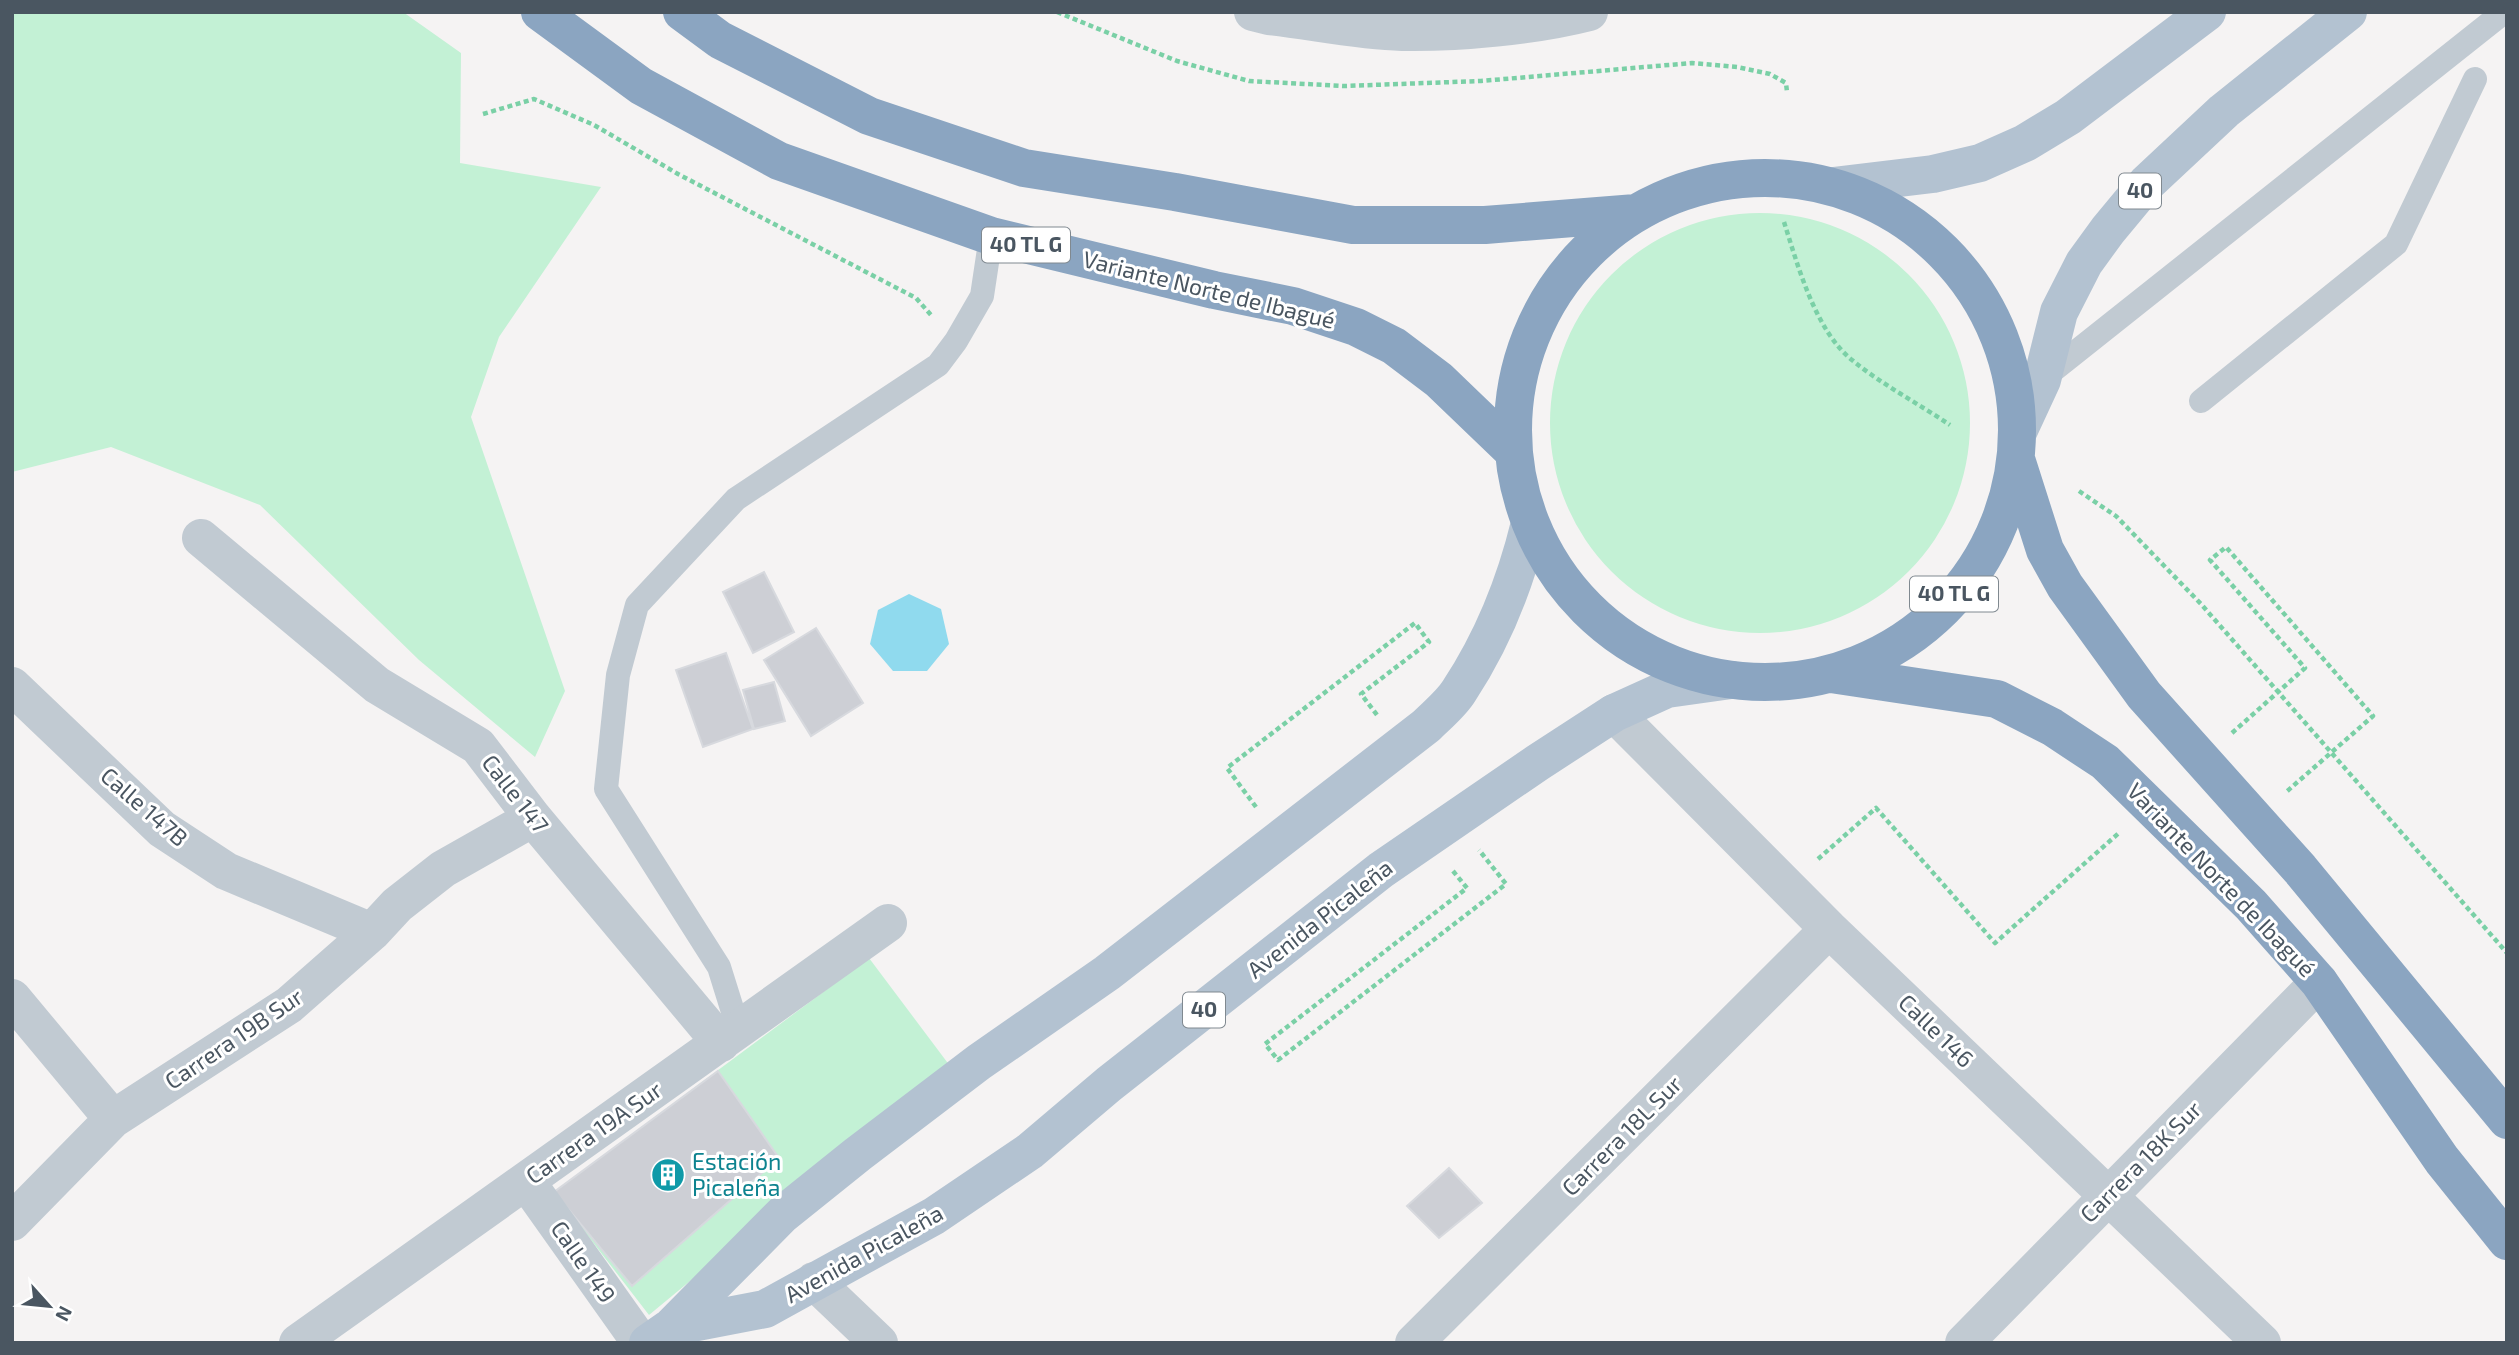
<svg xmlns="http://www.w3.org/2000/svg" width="2519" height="1355" viewBox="0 0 2519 1355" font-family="'Exo 2',sans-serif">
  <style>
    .green { fill: #c3f1d5 }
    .water { fill: #90daee }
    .building { fill: #cdcfd5; stroke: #d7d9de; stroke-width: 2 }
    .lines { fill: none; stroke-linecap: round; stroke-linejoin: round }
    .path { stroke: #7ad0a6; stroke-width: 4.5; stroke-dasharray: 5 3.5; stroke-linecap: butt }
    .lane { stroke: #c1cad2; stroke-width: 24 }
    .street { stroke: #c1cad2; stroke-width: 38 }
    .primary { stroke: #b3c2d1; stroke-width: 38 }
    .highway { stroke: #8ba5c1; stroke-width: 38 }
    .labels { text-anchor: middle; stroke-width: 6; stroke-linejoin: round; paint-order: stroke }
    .shield { fill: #fff; stroke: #808990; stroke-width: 2 }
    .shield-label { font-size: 21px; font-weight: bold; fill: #4a5661 }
    .street-label { font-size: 23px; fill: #4a5661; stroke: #fff }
    .culture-label { font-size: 23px; fill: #0d838f; stroke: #fff; text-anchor: start }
  </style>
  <rect width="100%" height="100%" fill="#f5f3f3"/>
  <path class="green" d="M12,12H403L461,53L460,163L601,187L499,337L471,417L565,691L535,757L419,660L260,505L111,447L12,472Z
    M1550 423a210 210 0 1 1 420 0a210 210 0 1 1-420 0Z
    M869,958L950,1066L649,1315L554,1192Z"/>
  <path class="water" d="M909,594L941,609L949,644L927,671H893L870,644L878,610Z"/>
  <path class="building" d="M764,572L794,632L753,653L723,592Z
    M816,628L863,703L811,736L764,660Z
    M726,653L753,729L703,747L676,670Z
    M774,682L785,721L754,729L743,690Z
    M718,1071L779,1158L632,1286L554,1192Z
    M1449,1168L1482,1203L1439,1238L1407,1206Z"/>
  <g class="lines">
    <path class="path" d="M1057,12L1177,61L1249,81L1344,86L1481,81L1692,63L1737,67L1770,74L1786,83L1787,92
      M483,114L534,99L594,125L678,174L916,298L931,315
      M1784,222C1798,266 1815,330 1852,360C1881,384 1919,404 1950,425
      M2079,491L2116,516L2201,604L2507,953
      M2232,733L2305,668L2210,560L2226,547L2373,716L2285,793
      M1256,807L1227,768L1415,623L1429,642L1361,694L1377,715
      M1818,859L1876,808L1995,943L2120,832
      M1453,871L1467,888L1265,1044L1278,1060L1506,884L1479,850"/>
    <path class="lane" d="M2042,379L2504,12
      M2201,401L2396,244L2475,79
      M739,1031L719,967L606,789L618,675L637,605L736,499L938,365L956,341L982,296L991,236"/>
    <path class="street" d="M1253,12L1269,16C1313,21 1358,31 1402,32C1459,33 1534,26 1589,12
      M201,538L377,685L478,746L533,818L721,1043
      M12,686L162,829L226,871L372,932
      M1614,713L1829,929L2262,1343
      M12,998L113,1119
      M526,1181L641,1343
      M12,1222L113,1119L289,1005L372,932L397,905L443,869L533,818
      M814,1281L879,1343
      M298,1343L888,923
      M1414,1343L1829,929
      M1964,1343L2319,982"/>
    <path class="primary" d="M1833,186L1933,174L1980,163L2025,143L2068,117L2207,12
      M2017,434L2042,380L2059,312L2084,263L2108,230L2147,183L2224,111L2348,12
      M671,1327L765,1309L934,1216L1030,1151L1109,1084L1381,870L1537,763L1614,713L1667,689L1731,680
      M648,1343L671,1327L782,1215L858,1154L979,1062L1107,973L1426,726C1437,715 1451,704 1459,691C1492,641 1516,581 1530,523"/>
    <path class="highway" d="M540,12L641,86L779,161L991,236L1214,290L1293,306L1356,327L1394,346L1439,380L1514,452
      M682,12L720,40L869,116L1024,168L1175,192L1353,225H1485L1636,213
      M1513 430a252 252 0 1 1 504 0a252 252 0 1 1-504 0Z
      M2016,459L2045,550L2065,586L2144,695L2300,869L2507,1120
      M1831,674L1997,699L2052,727L2105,762L2251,905L2319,982L2442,1160L2507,1241"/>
  </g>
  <defs>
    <g id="building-disc" transform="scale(1.75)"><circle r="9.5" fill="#0f9aa8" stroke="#fff"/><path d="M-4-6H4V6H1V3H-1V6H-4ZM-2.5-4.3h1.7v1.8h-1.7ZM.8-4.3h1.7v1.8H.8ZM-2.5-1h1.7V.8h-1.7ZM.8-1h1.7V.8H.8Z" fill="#fff"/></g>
  </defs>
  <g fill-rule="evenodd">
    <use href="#building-disc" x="668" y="1175"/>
  </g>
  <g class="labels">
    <g class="shield">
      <rect x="2119" y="173.5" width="42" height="35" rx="5"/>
      <rect x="982" y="227.5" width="88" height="35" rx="5"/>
      <rect x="1910" y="576.5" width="88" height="35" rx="5"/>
      <rect x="1183" y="992.5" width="42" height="35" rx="5"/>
    </g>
    <g class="shield-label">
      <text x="2140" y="198">40</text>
      <text x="1026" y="252">40 TL G</text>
      <text x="1954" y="601">40 TL G</text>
      <text x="1204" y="1017">40</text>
    </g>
    <g class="street-label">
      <text transform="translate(1209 290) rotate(14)" y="8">Variante Norte de Ibagué</text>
      <text transform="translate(515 794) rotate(52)" y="8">Calle 147</text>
      <text transform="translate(144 807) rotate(41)" y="8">Calle 147B</text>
      <text transform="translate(2221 880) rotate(46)" y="8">Variante Norte de Ibagué</text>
      <text transform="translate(1320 919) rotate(-38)" y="8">Avenida Picaleña</text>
      <text transform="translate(1936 1031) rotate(44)" y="8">Calle 146</text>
      <text transform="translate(234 1039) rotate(-34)" y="8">Carrera 19B Sur</text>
      <text transform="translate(594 1133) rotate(-35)" y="8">Carrera 19A Sur</text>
      <text transform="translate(1622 1136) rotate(-45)" y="8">Carrera 18L Sur</text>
      <text transform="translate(2141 1162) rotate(-45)" y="8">Carrera 18K Sur</text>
      <text transform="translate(864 1254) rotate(-29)" y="8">Avenida Picaleña</text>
      <text transform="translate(583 1262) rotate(55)" y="8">Calle 149</text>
    </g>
    <g class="culture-label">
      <text x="692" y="1170">Estación<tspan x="692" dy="26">Picaleña</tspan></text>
    </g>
  </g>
  <rect width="2519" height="1355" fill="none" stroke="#4a5661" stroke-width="28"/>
  <g transform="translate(49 1306) rotate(117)" stroke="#ffffff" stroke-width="5" paint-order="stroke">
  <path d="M0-5L12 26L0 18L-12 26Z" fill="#4a5661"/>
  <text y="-10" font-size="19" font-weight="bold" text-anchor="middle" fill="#4a5661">N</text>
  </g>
</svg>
